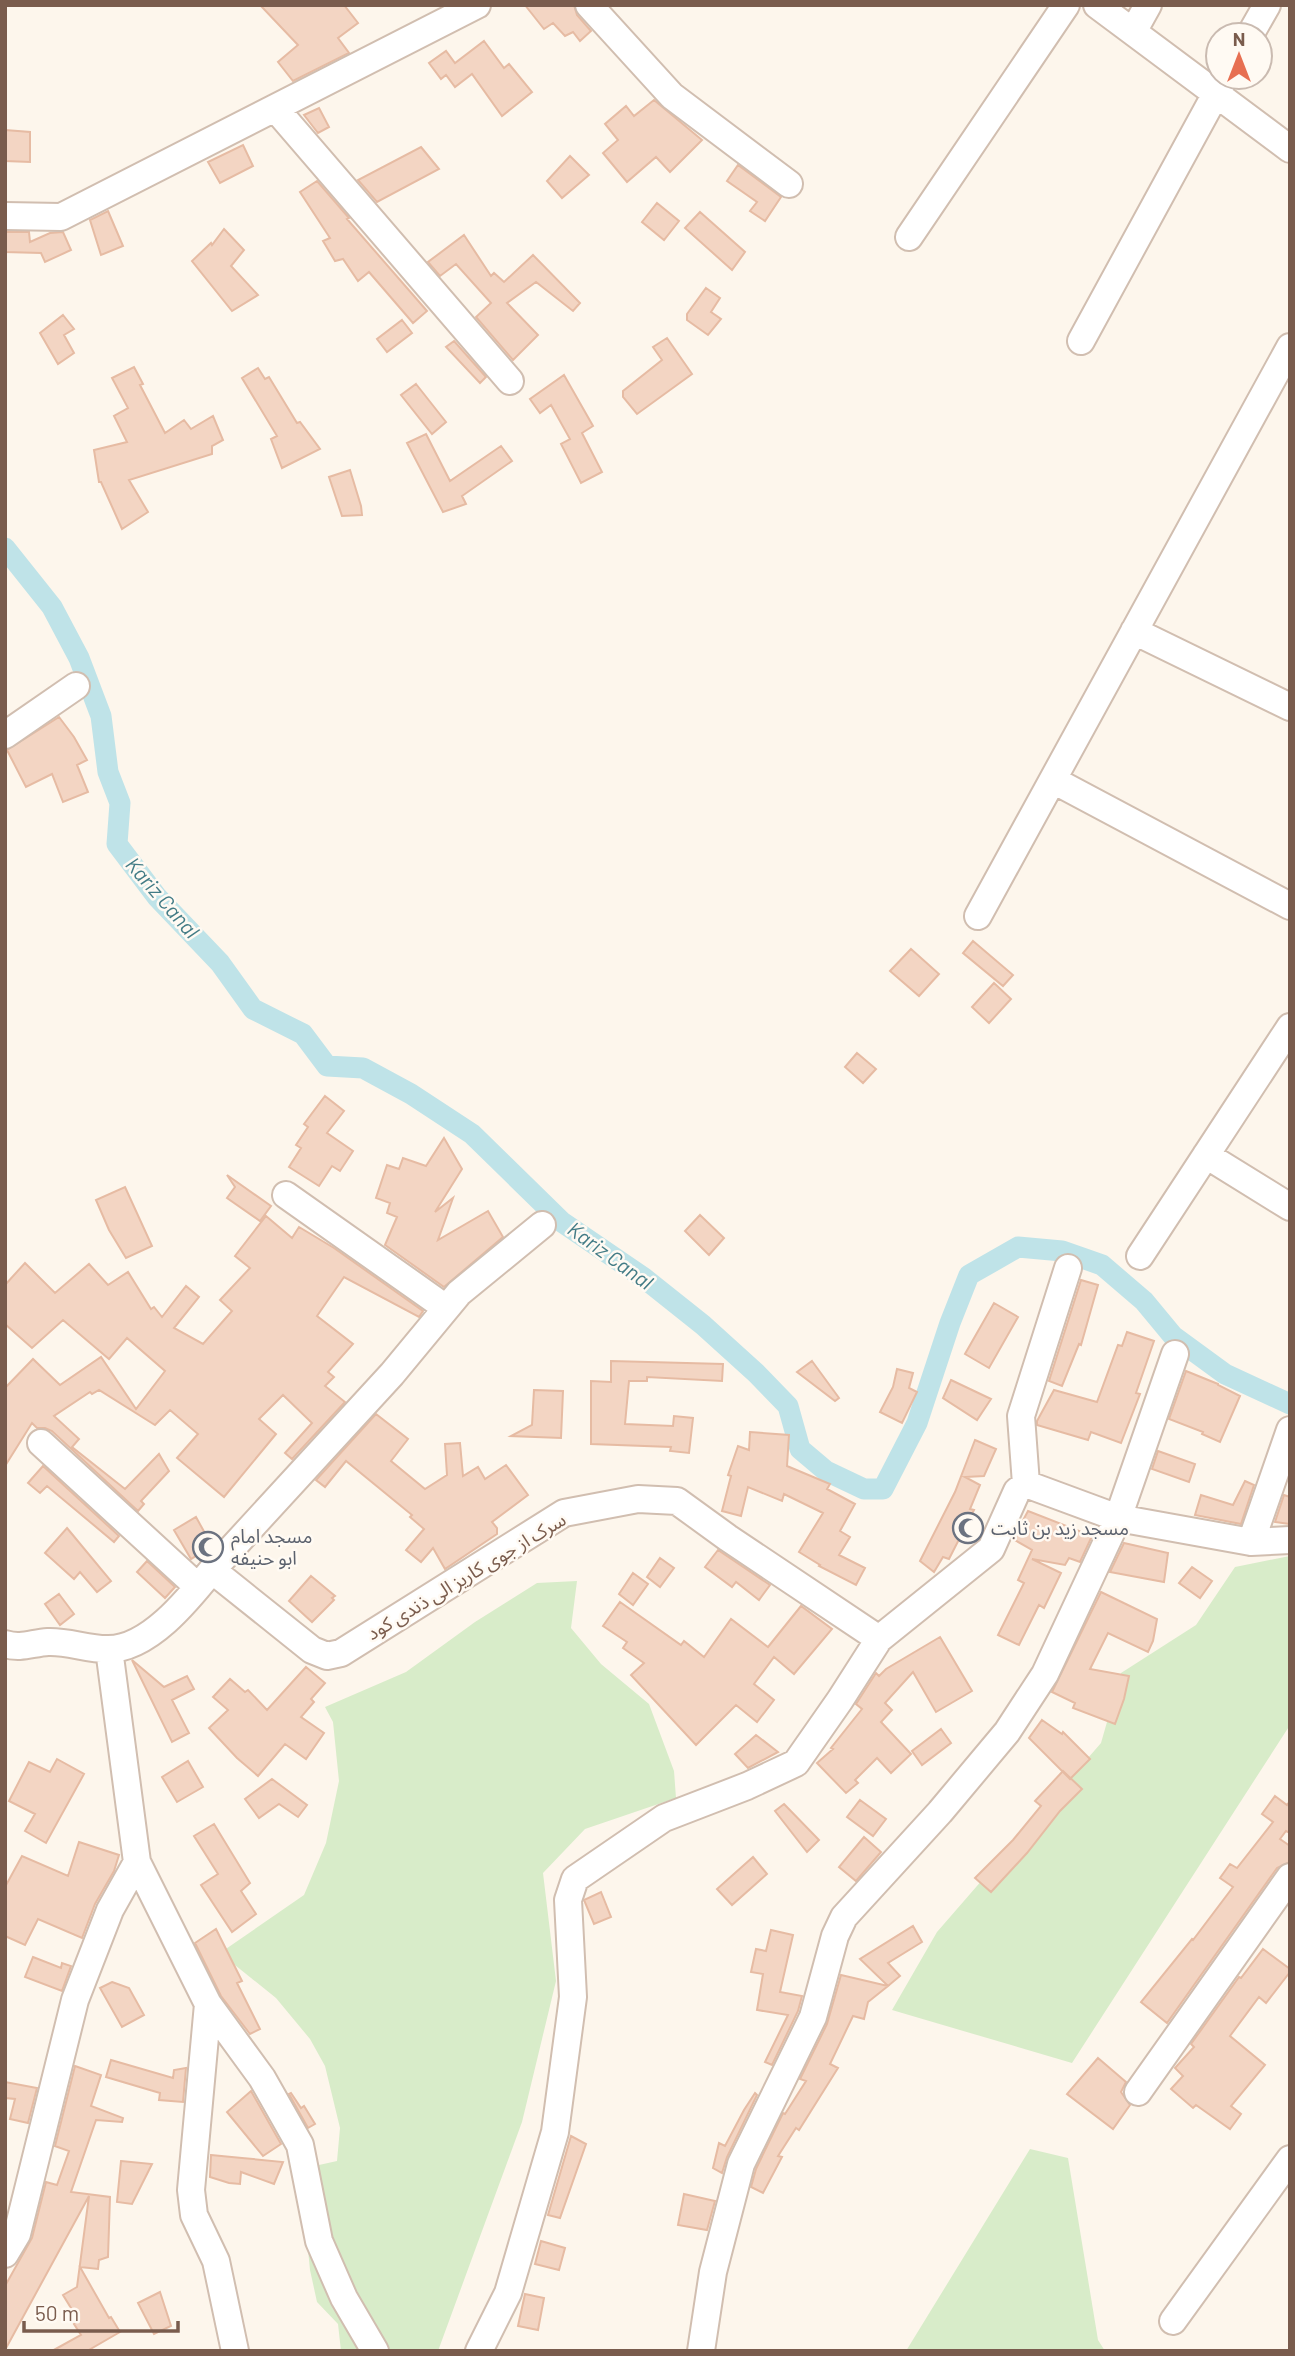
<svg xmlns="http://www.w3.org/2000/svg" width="1295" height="2356" viewBox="0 0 1295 2356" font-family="Barlow,'Noto Sans Arabic',sans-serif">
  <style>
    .green { fill: #d8ecc9 }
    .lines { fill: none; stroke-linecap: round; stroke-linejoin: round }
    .canal { stroke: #bfe3e8; stroke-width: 21 }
    .building { fill: #f3d5c3; stroke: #e6bba3; stroke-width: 2 }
    .minor-casing { stroke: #d1beb0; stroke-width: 30 }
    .minor { stroke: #fff; stroke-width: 26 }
    .labels { text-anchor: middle; stroke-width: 5; stroke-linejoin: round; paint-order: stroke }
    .worship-label { font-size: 19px; fill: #5b616d; stroke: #fffaf3; text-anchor: start }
    .street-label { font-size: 19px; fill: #7a5c4d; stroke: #fffaf3 }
    .water-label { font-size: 21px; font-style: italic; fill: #437c86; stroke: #fffaf3 }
  </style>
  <rect width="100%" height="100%" fill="#fdf6ec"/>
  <path class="green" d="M1290,1556V1725L1072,2063L892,2010L937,1932L1101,1743L1121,1673L1196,1625L1235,1567Z
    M577,1581L571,1628L601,1664L649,1704L674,1771L676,1798L585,1829L543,1873L556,1981L522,2122L438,2351H341L338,2324L317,2302L310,2270L305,2218L310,2167L337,2161L340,2128L325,2066L310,2039L276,1998L220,1953L304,1895L326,1843L339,1781L333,1722L325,1707L406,1672L475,1622L537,1583Z
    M1030,2149L1068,2158L1098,2340L1105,2351H906Z"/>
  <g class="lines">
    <path class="canal" d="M5,548L52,607L79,658L101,716L108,772L120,803L117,844L157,897L220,963L253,1009L303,1034L327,1066L363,1068L411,1094L472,1134L562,1222L644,1278L703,1325L756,1373L788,1406L800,1449L826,1471L864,1489H883L917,1423L950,1323L969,1275L1018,1247L1062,1251L1102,1265L1144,1301L1173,1336L1225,1374L1290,1404"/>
  </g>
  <path class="building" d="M260,5H344L358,23L338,38L349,53L293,81L278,62L298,45Z
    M525,5H574L577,15L591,31L580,41L573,32L565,36L553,23L544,29Z
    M484,41L504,68L509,64L532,92L502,116L472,74L455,87L446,75L441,79L429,63L446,51L455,63Z
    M654,100L702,140L670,172L656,157L627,182L603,153L618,140L605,124L626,106L634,116Z
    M319,108L329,127L318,133L304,115Z
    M5,130L30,132V162L5,161Z
    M243,145L253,166L220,183L208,162Z
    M421,147L439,169L377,202L358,180Z
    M570,156L589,175L562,198L547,181Z
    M738,165L781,197L765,221L750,211L757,202L727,181Z
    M317,181L349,218L347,219L427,311L413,323L369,272L358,281L343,259L335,261L323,241L330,238L300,192Z
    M657,203L679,221L664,240L642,222Z
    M108,211L123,246L101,255L90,220Z
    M700,212L745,252L732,270L685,228Z
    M224,229L244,250L231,266L258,295L232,311L192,261L211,243L212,245Z
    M5,232H29L30,242L50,233L63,232L71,250L45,262L41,253L5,252Z
    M464,235L491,276L494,273L504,282L533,255L580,303L573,311L536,282L507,303L538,335L513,360L476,317L491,303L456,264L440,276L428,262Z
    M706,288L720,298L711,312L721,319L708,335L687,320V314Z
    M63,315L74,329L64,335L74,353L58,364L40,333Z
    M402,320L412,333L387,352L377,339Z
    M667,338L692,374L637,414L623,397V391L662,360L653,347Z
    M454,341L486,377L480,383L446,347Z
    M134,367L143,384L140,385L165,433L184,420L191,429L213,416L223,440L212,446V454L129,480L148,512L122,529L101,482H99L94,450L127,442L114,416L128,408L112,378Z
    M258,368L265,379L269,377L297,423L300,422L320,449L282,468L271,439L277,436L242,378Z
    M564,375L593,426L582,433L602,472L581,483L561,444L570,439L551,405L540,413L530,399Z
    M416,384L446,422L432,434L401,395Z
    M426,434L450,481L501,446L512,461L462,496L466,504L443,512L407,443Z
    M350,470L361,506L362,515L342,516L329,477Z
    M59,717L74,737L87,760L77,765L88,792L63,802L52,774L26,787L7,750Z
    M973,941L1013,975L1003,986L963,953Z
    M911,949L939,974L919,996L890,971Z
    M994,983L1011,999L989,1023L972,1007Z
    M857,1053L876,1069L863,1083L845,1067Z
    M325,1096L344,1111L327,1133L353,1151L340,1171L332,1166L319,1186L289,1167L301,1148L296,1145L308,1127L304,1124Z
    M444,1138L462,1169L435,1212L453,1198L438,1240L488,1211L503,1237L444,1287L385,1245L397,1217L387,1213L390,1203L376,1198L387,1165L399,1169L403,1158L426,1166Z
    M227,1175L271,1206L260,1221L227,1198L235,1187Z
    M125,1187L152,1246L126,1258L109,1230L96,1200Z
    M700,1215L724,1238L709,1255L685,1231Z
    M266,1216L292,1238L299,1227L334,1248L423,1311L419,1317L344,1277L317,1316L353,1344L328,1372L334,1377L325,1386L345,1402L292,1459L285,1453L312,1423L283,1395L259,1419L276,1434L224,1497L177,1458L198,1434L170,1410L155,1425L99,1390L92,1394L90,1392L54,1416L79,1439L72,1447L125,1489L159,1454L169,1471L141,1501L144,1504L138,1511L52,1431L45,1428H37L32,1423L5,1466V1388L33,1359L60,1385L101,1357L136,1409L165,1371L127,1338L109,1359L63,1320L32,1348L5,1324V1285L25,1263L55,1293L89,1264L108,1285L128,1272L151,1309L154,1307L162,1317L186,1286L199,1297L174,1328L203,1344L232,1311L220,1300L250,1268L235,1256Z
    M1081,1280L1098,1285L1081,1345L1079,1344L1062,1386L1049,1381Z
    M994,1303L1018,1317L989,1368L965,1354Z
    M1127,1332L1154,1341L1136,1393L1140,1394L1121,1443L1091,1432L1088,1440L1037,1425V1421L1054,1390L1097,1402L1118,1345L1122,1346Z
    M611,1361L723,1364L722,1381L647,1377V1381H629L625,1424L673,1426L674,1416L693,1418L689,1453L670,1451L671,1447L591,1444V1381L611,1382Z
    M812,1361L839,1398L835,1401L797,1372Z
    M897,1369L913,1373L909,1388L917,1392L902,1423L880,1412L893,1387Z
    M1186,1371L1218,1384V1385L1240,1396L1220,1442L1202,1434L1203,1432L1169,1419Z
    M951,1380L991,1399L977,1420L943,1398Z
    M534,1390L563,1391L561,1438L511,1436L532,1425Z
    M376,1414L408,1439L391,1461L425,1489L447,1475L445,1444L460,1443L463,1476L478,1467L485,1479L506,1465L528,1495L492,1522L497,1528V1534L445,1569L433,1548L421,1562L406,1550L424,1529L410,1517L412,1515L346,1461L325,1487L316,1480Z
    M750,1432L789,1435L787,1466L830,1484L827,1489L855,1504L840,1531L850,1537L839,1555L865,1568L856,1585L819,1566L820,1565L799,1552L823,1513L784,1494L782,1501L748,1487L741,1516L722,1511L731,1476L728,1475L738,1446L749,1450Z
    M975,1440L996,1449L984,1476L965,1477L980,1485L970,1509L974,1510L949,1559L943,1557L934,1572L920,1561L955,1492Z
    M1158,1451L1195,1464L1189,1482L1152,1469Z
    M43,1466L119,1536L114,1542L47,1486L40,1493L28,1483Z
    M1245,1481L1254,1485L1241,1524L1195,1515L1201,1495L1233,1505Z
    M1284,1495L1290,1497V1524L1275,1522Z
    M1028,1511L1092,1536L1080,1562L1069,1558L1065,1565L1032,1559L1061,1573L1044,1608L1039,1605L1019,1645L998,1635L1024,1583L1018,1580L1032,1550L1013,1539Z
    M196,1517L212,1546L191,1559L174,1530Z
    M67,1528L111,1581L97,1592L80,1572L74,1579L45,1553Z
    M1124,1543L1168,1553L1164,1582L1110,1572Z
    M718,1550L770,1585L759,1600L736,1582L732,1587L705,1567Z
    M660,1558L674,1568L660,1587L647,1577Z
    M147,1561L175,1587L165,1598L137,1572Z
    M1192,1567L1212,1581L1200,1598L1179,1583Z
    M633,1573L648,1584L633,1605L619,1594Z
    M311,1576L335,1596L332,1598L334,1600L312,1622L289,1601Z
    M1101,1592L1157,1619L1153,1641L1148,1652L1108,1633L1090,1669L1129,1676L1124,1699L1115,1724L1073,1708L1075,1703L1052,1692Z
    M59,1594L74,1614L60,1625L45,1604Z
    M620,1602L681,1645L684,1641L704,1657L731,1619L768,1647L801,1606L832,1629L794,1674L774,1657L754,1684L774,1700L757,1722L736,1705L696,1745L631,1675L644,1663L623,1648L627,1642L603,1626Z
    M940,1637L972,1691L936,1712L913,1672L885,1703L892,1710L881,1722L911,1754L891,1773L877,1758L855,1780L858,1783L846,1793L817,1763L833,1749L831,1748L862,1709L856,1704L876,1673L879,1676L886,1669Z
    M132,1660L164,1687L187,1676L194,1689L172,1700L189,1733L172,1742Z
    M306,1667L325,1683L311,1699L314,1702L301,1717L324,1733L306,1759L285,1744L258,1776L237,1758L209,1728L228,1710L213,1697L230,1679L245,1692L248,1690L267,1710Z
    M1042,1720L1062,1734L1063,1732L1090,1759L1070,1779L1029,1738Z
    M941,1729L951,1743L922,1765L912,1751Z
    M756,1735L778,1752L748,1768L735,1754Z
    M57,1759L84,1774L46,1843L25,1831L35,1814L9,1801L29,1762L50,1772Z
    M188,1761L203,1787L177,1802L162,1777Z
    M1063,1771L1082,1789L1060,1811L1027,1853L991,1892L975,1878L1013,1840L1041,1806L1035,1801Z
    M272,1779L307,1805L298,1817L279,1804L259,1818L245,1799Z
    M1275,1796L1287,1805L1290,1801V1833L1286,1831L1280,1839L1290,1846V1862L1277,1868L1167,2023L1141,2002L1192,1939L1193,1940L1233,1887L1220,1878L1230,1864L1237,1868L1273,1822L1262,1814Z
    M860,1800L886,1819L873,1836L847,1817Z
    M784,1804L819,1840L807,1852L775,1811Z
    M214,1824L250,1883L241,1891L256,1914L232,1932L201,1885L218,1874L194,1836Z
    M864,1837L881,1852L856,1881L839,1867Z
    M79,1842L119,1855L114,1871L95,1904L82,1938L38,1919L25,1945L5,1936V1887L22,1856L68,1876Z
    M753,1857L767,1874L732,1905L717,1889Z
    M601,1892L611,1917L594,1924L584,1900Z
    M913,1926L922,1942L888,1963L900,1976L888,1986L860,1959Z
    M216,1929L242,1981L237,1983L260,2029L250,2034L221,1996L195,1943Z
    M771,1930L793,1935L780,1992L802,1996L798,2011L772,2065L765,2062L788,2015L757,2010L763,1974L751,1972L756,1949L766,1951Z
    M1263,1949L1290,1969V1972L1266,2003L1259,1997L1230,2036L1265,2065L1231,2106L1241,2114L1230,2129L1196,2105L1193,2108L1171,2089L1183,2076L1175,2068L1194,2047L1191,2044L1239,1977L1241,1978Z
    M33,1957L61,1968L62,1963L71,1966L62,1991L25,1977Z
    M841,1975L888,1986L868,2002L864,2019L853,2016L830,2064L838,2068L799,2130L796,2128L778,2156L782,2157L763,2193L751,2187L756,2169L783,2113L785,2114L806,2081L800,2079L827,2024Z
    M112,1982L129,1988L144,2015L122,2027L100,1988Z
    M1098,2058L1126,2082L1121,2092L1130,2105L1113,2129L1067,2094Z
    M111,2060L173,2078L174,2070L186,2068L183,2102L159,2100L160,2093L106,2077Z
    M75,2066L101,2075L91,2106L123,2118L122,2122L96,2120L71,2192L110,2197L108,2257L99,2260L98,2269L80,2267L109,2318L111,2317L120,2332L87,2351H52L81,2335L74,2324L79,2321L63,2295L77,2287L89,2196L5,2350V2286L32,2238L46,2182L57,2185L69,2151L55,2146Z
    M5,2082L37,2088L28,2123L10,2119L15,2099L5,2098Z
    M251,2091L281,2144L263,2156L227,2112Z
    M291,2093L301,2108L304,2106L315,2124L308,2128L289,2094Z
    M755,2093L757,2095L727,2157L722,2173L713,2168L719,2143L725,2146L744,2110Z
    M571,2136L586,2144L560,2218L548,2215Z
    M211,2155L242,2158L283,2162L274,2184L241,2172L240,2184L229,2183L210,2177Z
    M121,2161L152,2164L132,2204L117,2202Z
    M684,2194L715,2201L707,2230L678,2225Z
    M541,2241L565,2248L559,2270L535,2264Z
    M160,2292L171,2326L154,2334L138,2303Z
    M525,2294L544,2298L538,2330L518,2326Z"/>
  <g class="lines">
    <g class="minor-casing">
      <path id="minor" d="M589,5L672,96L789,184
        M1097,5L1290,149
        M1133,32L1148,5
        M1250,35L1267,5
        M275,108L510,381
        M5,216L61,217L477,5
        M909,237L1066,5
        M1081,341L1225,77
        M1134,631L1290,707
        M5,735L76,686
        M1053,780L1290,906
        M978,916L1290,347
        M1206,1155L1290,1207
        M286,1195L446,1308
        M1140,1256L1290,1027
        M41,1443L198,1587
        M1026,1484L1021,1416L1068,1268
        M1251,1542L1290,1430
        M212,1570L392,1374L459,1293L542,1225
        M5,1644C21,1649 32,1643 48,1642C67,1641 87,1649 107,1649C148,1650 188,1600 212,1570L312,1650L327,1656L341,1653L564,1513L638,1499L677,1501L728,1538L879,1639L991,1549L1017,1491L1026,1484L1118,1518L1251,1542L1290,1540
        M109,1649L137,1862L208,2004L262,2078L300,2145L319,2241L344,2298L375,2351
        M208,2004L191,2190L194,2215L216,2261L235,2351
        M1138,2092L1290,1877
        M5,2254L17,2234L75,2000L110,1910L137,1862
        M1173,2321L1290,2159
        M479,2351L508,2293L555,2132L573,1997L568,1900L575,1879L664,1818L747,1786L796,1763L840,1700L879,1639
        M701,2351L713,2272L741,2164L813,2017L835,1936L844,1917L940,1812L1007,1732L1045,1674L1118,1518L1175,1354"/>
    </g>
    <use href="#minor" class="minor"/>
  </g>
  <defs>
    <g id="mosque-ring" transform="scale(1.575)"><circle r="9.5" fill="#fffaf3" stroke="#6b7280" stroke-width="1.5"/><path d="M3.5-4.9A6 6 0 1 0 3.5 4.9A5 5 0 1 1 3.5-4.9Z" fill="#6b7280"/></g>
  </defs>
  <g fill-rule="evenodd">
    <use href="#mosque-ring" x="968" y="1528"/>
    <use href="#mosque-ring" x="208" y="1547"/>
  </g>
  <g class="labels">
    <g class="worship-label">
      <text x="991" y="1535">مسجد زید بن ثابت</text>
      <text x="231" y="1543">مسجد امام<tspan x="231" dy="22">ابو حنیفه</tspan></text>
    </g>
    <g class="street-label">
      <text transform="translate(466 1576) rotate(-31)" y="7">سرک از جوی کاریز الی ذندی کود</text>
    </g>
    <g class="water-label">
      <text transform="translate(162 898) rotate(49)" y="7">Kariz Canal</text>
      <text transform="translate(610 1256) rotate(36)" y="7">Kariz Canal</text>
    </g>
  </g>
  <rect width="1295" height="2356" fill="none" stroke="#7a5c4d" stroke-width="14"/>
  <g transform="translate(1239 56)"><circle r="33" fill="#fffaf3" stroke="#cabbb1" stroke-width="2"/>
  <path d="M0-5L12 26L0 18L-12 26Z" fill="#e76f51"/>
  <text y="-10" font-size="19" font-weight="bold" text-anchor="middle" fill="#7a5c4d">N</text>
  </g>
  <path d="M24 2321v10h154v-10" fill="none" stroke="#7a5c4d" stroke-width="3.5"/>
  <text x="35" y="2321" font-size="21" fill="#7a5c4d" stroke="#fffaf3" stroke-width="5" paint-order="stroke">50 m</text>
</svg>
